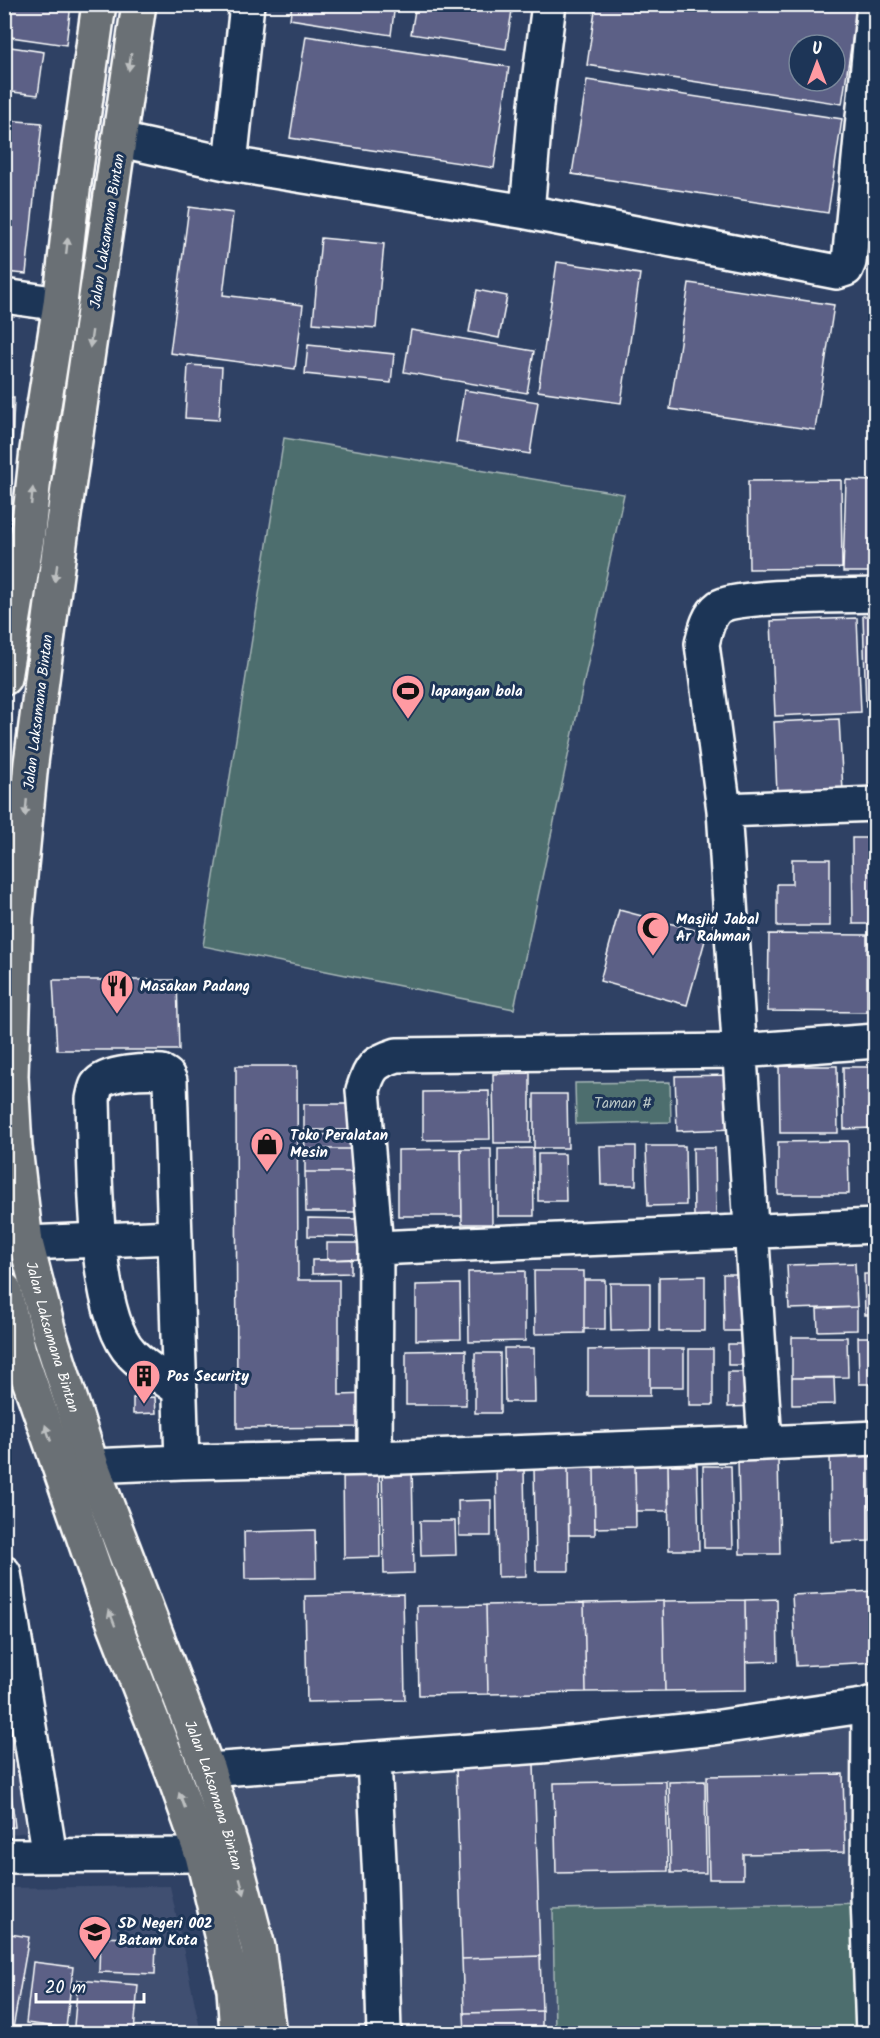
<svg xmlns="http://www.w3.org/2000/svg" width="880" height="2038" viewBox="0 0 880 2038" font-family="Kalam,sans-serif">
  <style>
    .built { fill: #404f71 }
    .green { fill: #4d6e6e; stroke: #a6b6b6; stroke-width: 1.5 }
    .building { fill: #5b6186; stroke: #fff; stroke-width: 1.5; fill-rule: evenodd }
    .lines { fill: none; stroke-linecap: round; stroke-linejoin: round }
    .minor-casing { stroke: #fff; stroke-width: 38 }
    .major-casing { stroke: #fff; stroke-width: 38 }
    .minor { stroke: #1d3557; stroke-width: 33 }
    .major { stroke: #6b7074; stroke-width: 33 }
    .oneway { fill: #bcbfc0 }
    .labels { text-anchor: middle; stroke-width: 6; stroke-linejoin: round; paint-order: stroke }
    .street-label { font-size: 15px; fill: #fff; stroke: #1d3557 }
    .poi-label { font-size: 15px; font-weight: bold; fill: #fff; stroke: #1d3557; text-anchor: start }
    .park-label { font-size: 15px; fill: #b8c5c5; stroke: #1d3557 }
  </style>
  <rect width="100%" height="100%" fill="#2f4164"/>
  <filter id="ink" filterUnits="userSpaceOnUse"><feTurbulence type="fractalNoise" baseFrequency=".0167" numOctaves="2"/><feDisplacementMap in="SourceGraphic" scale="12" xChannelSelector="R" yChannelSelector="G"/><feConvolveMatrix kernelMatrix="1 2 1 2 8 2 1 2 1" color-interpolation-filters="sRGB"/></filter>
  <g filter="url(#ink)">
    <path class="built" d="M4,1681L27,1832L5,1835H4Z
      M869,1704L873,2033H269L208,1770Z
      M170,1886L201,2033H5L4,1888Z"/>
    <path class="green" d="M284,438L624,494L514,1009L203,946Z
      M670,1082L671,1122L576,1124L575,1083Z
      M867,1903L869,2033H555L553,1909Z"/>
    <path class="building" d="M4,4H71L66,45L4,36Z
      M292,4H395L391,35L290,19Z
      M416,4H513L506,49L411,34Z
      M596,4H830L857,9L842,104L587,65ZM799,45H835V81H799Z
      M306,36L509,67L494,168L290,138Z
      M4,46L44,52L38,95L4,91Z
      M587,80L842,119L828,213L572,174Z
      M4,120L42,123L26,274L4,272Z
      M189,207L233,213L223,295L303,305L295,369L170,353Z
      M321,238L384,244L376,328L313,323Z
      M557,262L640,274L621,403L538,391Z
      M689,283L834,305L815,430L670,409Z
      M477,290L507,296L499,338L469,332Z
      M411,330L534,351L527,393L404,372Z
      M308,345L394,354L391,383L305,374Z
      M188,365L222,367L219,420L185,418Z
      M464,390L538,402L530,454L456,442Z
      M4,398H14L12,448H4Z
      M841,480L842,568L749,569L748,481Z
      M846,480L875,481L872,572H843Z
      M863,616H876V706L866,707Z
      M857,618L861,712L775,716L771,621Z
      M839,719L843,791L777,794L774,722Z
      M852,838H876V924H853Z
      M792,859H830V926H777V884H792Z
      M619,910L707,933L687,1005L600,981Z
      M874,930H876V988H874Z
      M769,934L867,935V1012L768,1011Z
      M53,980H177L179,1050H57Z
      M236,1066H297L298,1280H339V1395L370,1394V1427L237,1428Z
      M779,1066H837L838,1133H780Z
      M843,1067H873V1128L844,1129Z
      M530,1073V1143H494L493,1074Z
      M733,1075L734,1129L677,1131L675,1076Z
      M489,1091L490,1139L423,1140V1092Z
      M534,1094H567L568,1148H534Z
      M304,1104H353V1130H304Z
      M359,1134V1149H305L304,1135Z
      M848,1141L849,1194H778V1142Z
      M600,1146H636V1185H601Z
      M646,1146H685L686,1205L648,1206Z
      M533,1148L534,1216H498V1149Z
      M693,1148H715L716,1216H694Z
      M305,1149H359V1172H305Z
      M461,1149H491L492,1224H462Z
      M461,1149L462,1216H398V1150Z
      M538,1154H565L566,1201H538Z
      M305,1172H359V1212H306Z
      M308,1218L358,1219V1237L308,1236Z
      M327,1243H368V1259L327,1260Z
      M351,1259V1273L312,1274V1260Z
      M855,1263L857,1307L789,1309L787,1265Z
      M525,1271V1341L469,1342L468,1272Z
      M534,1271H584V1333L535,1334Z
      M723,1274H752V1331H724Z
      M864,1274H876V1315H865Z
      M705,1276V1331H659V1277Z
      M584,1280H605V1329H584Z
      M610,1283H650V1330L611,1331Z
      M460,1284L461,1339L416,1340V1285Z
      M857,1307V1330L818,1331L817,1309Z
      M792,1337H847L848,1377L792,1378Z
      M858,1337H876V1384H859Z
      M728,1344H755V1365H728Z
      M504,1348H534L535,1402H505Z
      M650,1349H684V1387H650Z
      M650,1349V1396H588V1350Z
      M689,1349H713V1405H689Z
      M466,1350V1405H406V1351Z
      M475,1353H500V1413H475Z
      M728,1372H756L757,1406L728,1407Z
      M792,1378H834L835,1404L792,1405Z
      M155,1397L156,1413L133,1414V1398Z
      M869,1451L870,1541L831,1542L830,1452Z
      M778,1458L780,1554H740L738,1459Z
      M412,1465L414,1573L384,1574L382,1466Z
      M668,1465H697L699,1550H669Z
      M668,1465L669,1511H636L635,1466Z
      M594,1466H635L636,1527L595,1528Z
      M594,1466L595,1535H569L568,1467Z
      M703,1466H731L733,1548H704Z
      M568,1467L569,1571H536L534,1468Z
      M343,1469H379L380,1557L344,1558Z
      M496,1469H524L526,1576L498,1577Z
      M491,1500V1536H459L458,1501Z
      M420,1521H455L456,1555L421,1556Z
      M315,1530L316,1578L245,1579L244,1532Z
      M876,1591V1662L796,1666L792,1595Z
      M403,1594L405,1700L307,1702L305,1596Z
      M777,1599L778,1661L746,1662L745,1600Z
      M745,1600L746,1690L665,1691L663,1601Z
      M663,1601L665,1691L586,1692L584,1603Z
      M584,1603L586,1692L488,1694L486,1605Z
      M486,1605L488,1694L419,1695L417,1606Z
      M4,1729L15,1827L4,1828Z
      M534,1764L540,1956L462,1959L456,1766Z
      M843,1774L845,1852L743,1854V1879H709L707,1776Z
      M666,1781L668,1871L556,1873L554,1783Z
      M705,1781L706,1873H671L669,1782Z
      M4,1933L29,1937L12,2034H4Z
      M100,1937L156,1939L155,1974L99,1972Z
      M540,1956L542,2011L464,2013L462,1959Z
      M33,1962L73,1967L66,2028L26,2023Z
      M78,1980L138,1985L134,2032L74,2026Z
      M542,2011V2034H465L464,2013Z"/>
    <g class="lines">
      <g class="minor-casing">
        <path id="minor" d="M120,140L230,164L527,212L837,272L846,269L849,262L874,4
          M230,164L247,4
          M527,212L536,105L549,4
          M4,296L60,304
          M876,595C848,596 737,595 719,607C708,615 705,632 702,644L724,810L765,1443L876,1438
          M724,810L876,804
          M26,1243L174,1237
          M376,1248L876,1226
          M180,1390C164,1378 145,1368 132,1354C92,1314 95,1157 93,1099C94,1095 95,1088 97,1085C107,1071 147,1071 162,1072L167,1075L170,1081L182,1462
          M375,1458L376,1248L363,1090C370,1067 374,1062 397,1055L739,1051L876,1041
          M92,1466L182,1462L375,1458L765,1443
          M4,1573L50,1856
          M869,1704L868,1897L873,2034
          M374,1760L380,1882L384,2034
          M208,1770L541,1746L713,1728L876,1704
          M4,1856L202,1855"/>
      </g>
      <g class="major-casing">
        <g id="major">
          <path id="s1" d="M139,4L61,536L31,763L16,918L11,1076L15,1147L26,1243L49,1332L92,1466L208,1770L234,1855L258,1947L269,2034"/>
          <path d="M4,678L28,532L37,450L60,304L73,190L99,4"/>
          <path d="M4,1289L19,1351L106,1602L174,1776L202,1855L234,1989L237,2034"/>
        </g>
      </g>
      <use href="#minor" class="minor"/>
      <use href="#major" class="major"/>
    </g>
    <defs><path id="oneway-solid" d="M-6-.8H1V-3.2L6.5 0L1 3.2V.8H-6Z" transform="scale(1.5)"/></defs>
    <g class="oneway">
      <use href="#oneway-solid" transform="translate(130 62) rotate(98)"/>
      <use href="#oneway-solid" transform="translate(67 246) rotate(-84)"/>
      <use href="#oneway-solid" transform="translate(91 339) rotate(98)"/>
      <use href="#oneway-solid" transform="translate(32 496) rotate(-84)"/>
      <use href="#oneway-solid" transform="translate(56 573) rotate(98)"/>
      <use href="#oneway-solid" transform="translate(26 808) rotate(95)"/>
      <use href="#oneway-solid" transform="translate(48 1433) rotate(-109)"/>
      <use href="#oneway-solid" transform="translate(112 1618) rotate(-111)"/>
      <use href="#oneway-solid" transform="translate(182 1800) rotate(-110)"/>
      <use href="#oneway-solid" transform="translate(242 1887) rotate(75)"/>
    </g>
  </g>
  <defs>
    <g id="stadium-pin" transform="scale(1.725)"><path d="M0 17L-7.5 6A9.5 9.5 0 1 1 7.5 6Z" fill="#ff9aa2" stroke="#1d3557"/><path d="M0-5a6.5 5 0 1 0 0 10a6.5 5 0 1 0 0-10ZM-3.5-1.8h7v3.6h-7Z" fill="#111"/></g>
    <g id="mosque-pin" transform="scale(1.725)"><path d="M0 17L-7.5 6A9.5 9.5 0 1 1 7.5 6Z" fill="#ff9aa2" stroke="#1d3557"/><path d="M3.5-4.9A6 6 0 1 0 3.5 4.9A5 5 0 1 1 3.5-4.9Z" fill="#111"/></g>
    <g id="restaurant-pin" transform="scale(1.725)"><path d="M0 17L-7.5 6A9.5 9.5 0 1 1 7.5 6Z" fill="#ff9aa2" stroke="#1d3557"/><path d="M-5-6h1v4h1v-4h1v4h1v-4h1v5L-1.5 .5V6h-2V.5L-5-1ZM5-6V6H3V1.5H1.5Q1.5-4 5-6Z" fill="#111"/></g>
    <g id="shop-pin" transform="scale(1.725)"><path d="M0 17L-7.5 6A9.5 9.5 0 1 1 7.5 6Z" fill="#ff9aa2" stroke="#1d3557"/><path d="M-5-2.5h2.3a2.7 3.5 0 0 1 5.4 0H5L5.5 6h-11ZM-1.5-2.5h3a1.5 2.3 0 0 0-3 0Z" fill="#111"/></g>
    <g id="building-pin" transform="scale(1.725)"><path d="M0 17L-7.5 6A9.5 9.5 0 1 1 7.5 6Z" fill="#ff9aa2" stroke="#1d3557"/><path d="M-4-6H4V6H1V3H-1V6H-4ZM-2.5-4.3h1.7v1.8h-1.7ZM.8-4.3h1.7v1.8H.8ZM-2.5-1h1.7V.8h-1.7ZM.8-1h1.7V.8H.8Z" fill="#111"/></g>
    <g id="school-pin" transform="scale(1.725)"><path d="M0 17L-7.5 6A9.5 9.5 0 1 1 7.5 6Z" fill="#ff9aa2" stroke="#1d3557"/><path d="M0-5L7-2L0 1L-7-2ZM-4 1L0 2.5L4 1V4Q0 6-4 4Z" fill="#111"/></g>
  </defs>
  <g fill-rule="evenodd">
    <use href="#stadium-pin" x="408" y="691"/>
    <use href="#mosque-pin" x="653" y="928"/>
    <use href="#restaurant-pin" x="117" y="986"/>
    <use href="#shop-pin" x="267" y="1144"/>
    <use href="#building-pin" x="144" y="1376"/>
    <use href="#school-pin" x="95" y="1932"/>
  </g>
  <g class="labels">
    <g class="street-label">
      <text transform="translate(107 231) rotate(-81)" y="5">Jalan Laksamana Bintan</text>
      <text transform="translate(38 712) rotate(-83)" y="5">Jalan Laksamana Bintan</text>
      <text dy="5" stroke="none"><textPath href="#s1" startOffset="1346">Jalan Laksamana Bintan</textPath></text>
      <text dy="5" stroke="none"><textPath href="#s1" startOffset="1832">Jalan Laksamana Bintan</textPath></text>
    </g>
    <g class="poi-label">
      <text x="431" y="696">lapangan bola</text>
      <text x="676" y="924">Masjid Jabal<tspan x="676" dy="17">Ar Rahman</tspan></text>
      <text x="140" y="991">Masakan Padang</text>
      <text x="290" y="1140">Toko Peralatan<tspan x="290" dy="17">Mesin</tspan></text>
      <text x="167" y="1381">Pos Security</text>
      <text x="118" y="1928">SD Negeri 002<tspan x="118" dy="17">Batam Kota</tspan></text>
    </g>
    <g class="park-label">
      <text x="623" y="1108">Taman #</text>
    </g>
  </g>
  <rect width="880" height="2038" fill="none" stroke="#1d3557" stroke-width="24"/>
  <rect x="12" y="12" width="856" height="2014" fill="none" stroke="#fff" stroke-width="2" filter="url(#ink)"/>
  <g transform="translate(817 63)"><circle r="28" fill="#1d3557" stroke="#77869a" stroke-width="1.5"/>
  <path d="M0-4.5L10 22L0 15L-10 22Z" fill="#ff9aa2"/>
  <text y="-9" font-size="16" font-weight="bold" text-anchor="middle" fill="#ffffff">U</text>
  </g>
  <path d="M36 1993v9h108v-9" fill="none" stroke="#ffffff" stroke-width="3"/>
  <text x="45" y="1993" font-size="18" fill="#ffffff" stroke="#1d3557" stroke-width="4.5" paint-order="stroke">20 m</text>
</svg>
